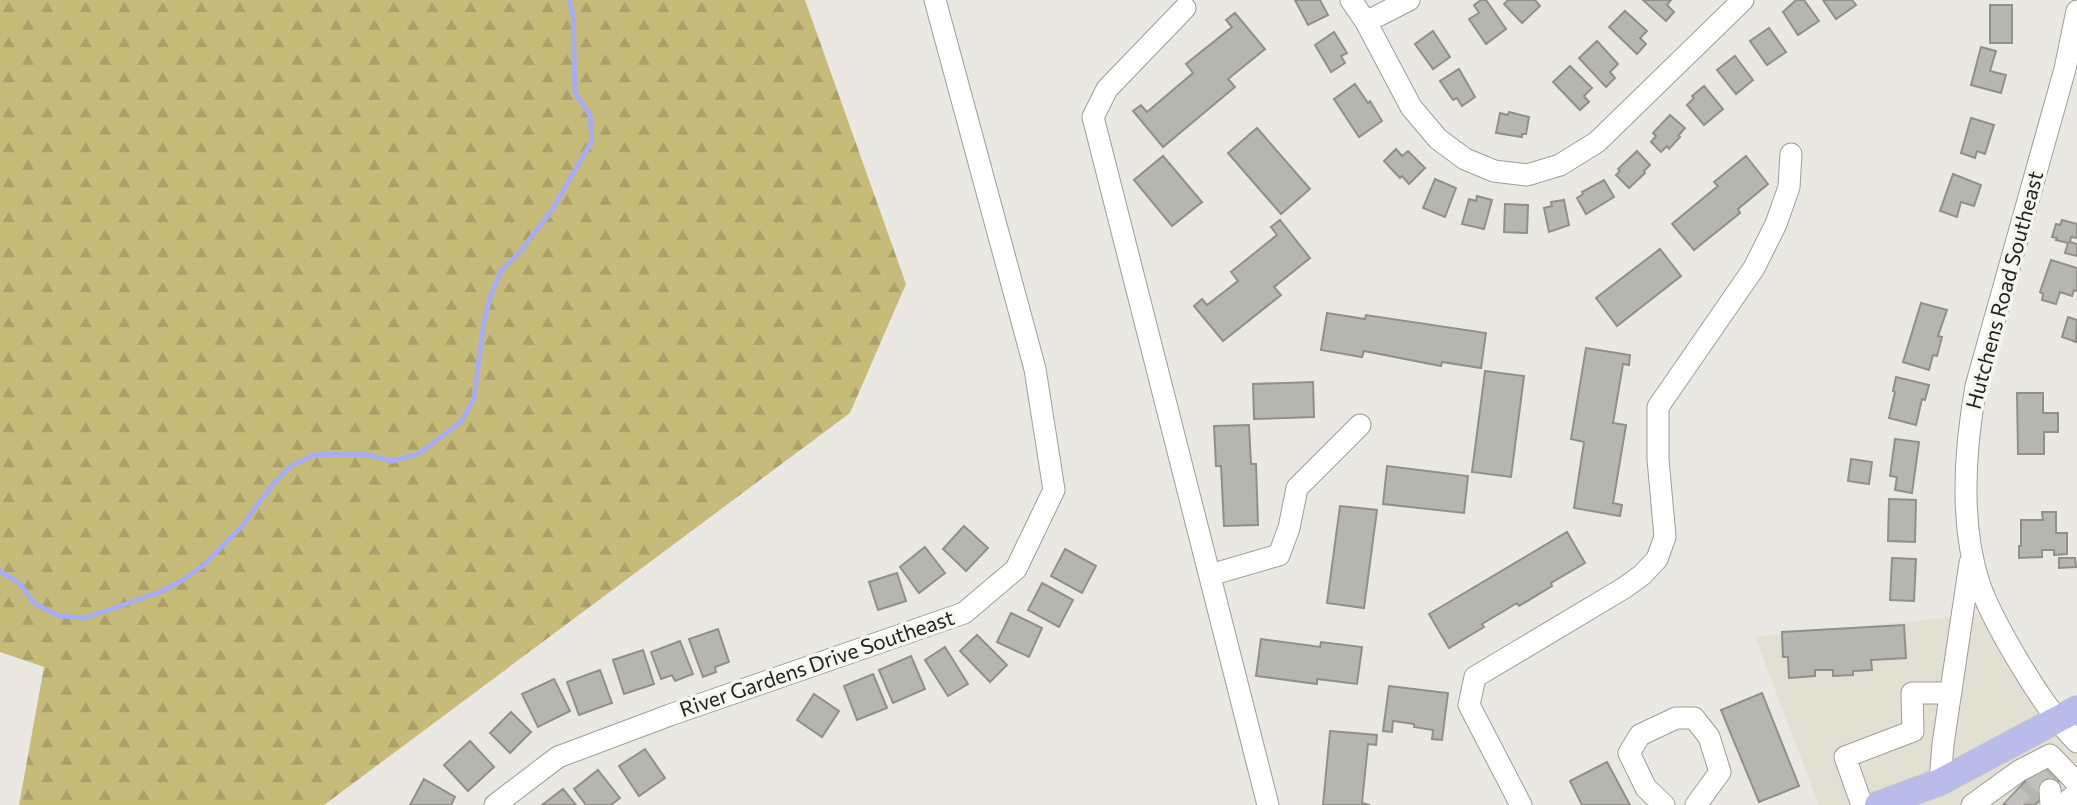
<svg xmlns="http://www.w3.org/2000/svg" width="2077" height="805" viewBox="0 0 2077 805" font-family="Commissioner,sans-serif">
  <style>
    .built { fill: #e1e0d3 }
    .forest { fill: url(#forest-firs) }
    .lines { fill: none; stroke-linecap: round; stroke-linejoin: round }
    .stream { stroke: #a7adf3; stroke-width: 5 }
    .building { fill: #b6b6b0; stroke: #908f8a; stroke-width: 2 }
    .minor-tunnel { stroke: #c1c0bc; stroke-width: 21; stroke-dasharray: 21 10; stroke-linecap: butt }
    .minor-casing { stroke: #9e9d98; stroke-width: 23 }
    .major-casing { stroke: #c6c6c5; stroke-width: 28 }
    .minor { stroke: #fff; stroke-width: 21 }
    .major { stroke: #b9bceb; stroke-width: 26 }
    .labels { text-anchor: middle; stroke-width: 7; stroke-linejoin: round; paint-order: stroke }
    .street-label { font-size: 21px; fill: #222220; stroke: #f6f6f0 }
  </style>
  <defs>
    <pattern id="forest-firs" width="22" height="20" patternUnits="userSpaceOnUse" patternTransform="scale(1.75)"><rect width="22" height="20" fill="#c6bc7a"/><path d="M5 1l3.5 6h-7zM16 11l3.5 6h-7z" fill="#aaa169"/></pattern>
  </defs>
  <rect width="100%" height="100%" fill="#e9e8e3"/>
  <path class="built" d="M1984,614L2077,723V805H1819L1755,637Z"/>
  <path class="forest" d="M0,0H805L906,284L850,413L324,805H19L44,667L0,652Z"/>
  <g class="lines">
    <path class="stream" d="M0,571L19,583L35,604L59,616L85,618L160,592L183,580L205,564L242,526L273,484L291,466L314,455L341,454L367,455L393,461L418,454L461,422L474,399L484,321L491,295L501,271L520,252L552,210L592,141L590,115L575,93L573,14L569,0"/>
  </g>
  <path class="building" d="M1295,0H1320L1328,15L1308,25Z
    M1481,0H1486L1506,29L1486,44L1469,19L1479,13L1474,5Z
    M1508,0H1535L1540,6L1522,23L1504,4Z
    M1643,0H1671L1667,5L1674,12L1666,21Z
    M1796,0H1804L1819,21L1798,35L1783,12Z
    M1823,0H1852L1856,5L1836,19Z
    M1990,5H2012V43H1990Z
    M1625,11L1647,31L1640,38L1646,44L1637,54L1609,27Z
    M1235,13L1265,49L1228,79L1235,87L1163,147L1133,111L1141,105L1147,112L1193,73L1186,64L1232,27L1226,20Z
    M1769,28L1786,52L1767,65L1750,41Z
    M1433,31L1450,57L1433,69L1415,44Z
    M1334,32L1347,53L1341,56L1345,63L1331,72L1315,45Z
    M1597,41L1618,64L1610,72L1615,78L1606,87L1579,58Z
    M1981,47L1996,51L1990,71L2006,75L2001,93L1971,85Z
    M1735,56L1753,80L1736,94L1717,70Z
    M1570,66L1592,88L1584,96L1589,102L1580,110L1553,82Z
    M1459,69L1475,97L1462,106L1457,98L1453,100L1440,81Z
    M1355,84L1368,103L1370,101L1382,121L1359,137L1334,99Z
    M1704,86L1723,109L1704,125L1687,105L1694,98L1692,96Z
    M1509,112L1529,117L1526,134H1522V137L1496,133L1500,113L1508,115Z
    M1670,115L1685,128L1678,136L1680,137L1669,149L1667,146L1661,152L1651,142L1656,136L1653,133Z
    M1971,118L1994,125L1985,154L1977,151L1975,158L1961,153Z
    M1257,128L1310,189L1281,214L1228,153Z
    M1396,149L1402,156L1408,151L1425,168L1409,184L1402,176L1400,178L1384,161Z
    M1637,151L1650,165L1644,171L1645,173L1629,188L1616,175L1620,171L1618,169Z
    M1163,156L1202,202L1172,226L1134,180Z
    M1746,156L1768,184L1738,209L1740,213L1694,250L1672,224L1718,186L1714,182Z
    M1953,174L1981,185L1974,206L1961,202L1957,217L1940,211Z
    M1435,179L1456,188L1445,217L1423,208Z
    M1604,180L1614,197L1586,214L1577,198L1583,194L1582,192Z
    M1477,196L1492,200L1484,229L1462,224L1469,199L1476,201Z
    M1564,200L1569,225L1549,232L1544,208L1552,206L1551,202Z
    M1505,204L1528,205L1527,233L1504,232Z
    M1280,220L1310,258L1274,287L1281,295L1223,341L1194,306L1202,299L1207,305L1238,281L1231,272L1277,235L1271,227Z
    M2062,220L2077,224V238L2071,237L2070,242L2077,244V256L2065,253L2068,243L2056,240L2057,238L2052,237L2056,224L2060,225Z
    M1660,249L1681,276L1617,326L1596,298Z
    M2051,260L2077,268V291L2074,290L2072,296L2060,292L2056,304L2042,300L2043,294L2040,292Z
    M1921,303L1947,310L1938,336L1942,337L1937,356L1933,355L1929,370L1903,362Z
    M1327,313L1365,319L1366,315L1486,333L1481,368L1442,362L1441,366L1364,351L1362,357L1321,350Z
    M2068,317L2077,320L2076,342L2062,337Z
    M1586,348L1630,355L1629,365L1623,364L1613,423L1626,425L1613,503L1622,505L1620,516L1574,508L1584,442L1571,439Z
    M1485,371L1524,376L1511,477L1472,472Z
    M1896,377L1929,385L1925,400L1922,399L1916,425L1889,418L1895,392L1893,391Z
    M1313,382L1314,417L1254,419L1253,384Z
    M2017,393H2043V413H2058V432H2044V454H2018Z
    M1249,425L1251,464H1256L1258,525L1224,526L1221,466H1216L1214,426Z
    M1895,439L1919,442L1912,493L1895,490L1897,477L1890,476Z
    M1851,459L1872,462L1869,484L1848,481Z
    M1387,466L1468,476L1464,513L1383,504Z
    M1889,499L1916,500L1915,542L1888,541Z
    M1340,506L1377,510L1364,608L1327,603Z
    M2042,512H2056V533H2067V554L2054,555V550H2042V557L2019,558V546H2021V520H2043Z
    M964,526L988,548L966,571L943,549Z
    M1567,532L1585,563L1551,583L1552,586L1519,606L1517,603L1482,624L1484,627L1449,648L1429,614Z
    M925,547L945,573L919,593L900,567Z
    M1065,549L1096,566L1082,593L1051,576Z
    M1892,558L1916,559L1914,601L1890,600Z
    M2059,558H2075L2076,567L2059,568Z
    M897,573L906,601L878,610L869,582Z
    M1042,583L1073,600L1059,627L1028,610Z
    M1011,613L1042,628L1029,657L997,642Z
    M1904,625L1906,658L1871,660L1872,670L1853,671V675L1833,676V670H1815V676L1789,678L1788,657H1783L1782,632Z
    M718,629L729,662L715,667L716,672L703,677L689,639Z
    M977,635L1007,665L990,682L960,651Z
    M1261,639L1320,647L1321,642L1362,647L1357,684L1317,679V684L1256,676Z
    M680,641L693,674L675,681L672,675L661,679L651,652Z
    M945,647L968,684L948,696L925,660Z
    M643,650L654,684L624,694L613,660Z
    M911,656L925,689L893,703L879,670Z
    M600,670L612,703L579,715L567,682Z
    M873,674L887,708L857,720L844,686Z
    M554,679L570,711L538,727L522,694Z
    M1389,686L1448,693L1442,740L1432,739L1433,730L1414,727V724L1393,721L1392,732L1383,731Z
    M1762,693L1799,786L1759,802L1721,710Z
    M814,694L839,711L822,737L797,720Z
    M511,712L531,732L510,753L490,733Z
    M1330,731L1377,735L1376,745L1368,744L1362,803L1370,805H1323Z
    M470,741L494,767L468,791L444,765Z
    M645,749L665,778L639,796L619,766Z
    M1607,762L1630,805H1582L1570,781Z
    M2042,763L2060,780L2035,805H2003Z
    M598,770L620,798L611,805H586L574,789Z
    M424,779L455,797L451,805H410Z
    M563,789L576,805H542Z"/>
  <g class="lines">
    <path class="minor-tunnel" d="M2033,773L2050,790
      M2013,795L2023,805"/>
    <g class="minor-casing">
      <path id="minor" d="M1351,0L1366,22L1411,107L1438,139L1465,159L1494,171L1527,175L1560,165L1597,142L1743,0
        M1185,8L1107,89L1093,117L1268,805
        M2077,11L2065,69L1976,386C1965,448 1959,521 1979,583C1987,607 2004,637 2017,659C2035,689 2053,717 2077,742
        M1366,22L1409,0
        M1210,575L1279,555L1289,528L1297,488L1360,425
        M1940,782L1943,744L1970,563
        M2050,790L2051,805
        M495,805L558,757L670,715L964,613L1016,569L1054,490L1035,369L935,0
        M1521,805L1469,705L1475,677L1624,588L1642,575L1657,559L1665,537L1658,459V407L1754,268L1776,224L1789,187L1791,154
        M1664,805L1646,788L1629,753L1640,735L1676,718H1694L1709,737L1720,772L1696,805
        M1862,805L1845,757L1913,731L1912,693H1951
        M1972,805L2019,771L2050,755L2077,783
        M2063,805L2077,793"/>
    </g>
    <g class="major-casing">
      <path id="major" d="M1878,805L1940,782L2077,709"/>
    </g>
    <use href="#minor" class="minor"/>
    <use href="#major" class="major"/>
  </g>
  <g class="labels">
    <g class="street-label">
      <text transform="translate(2005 290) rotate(-75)" y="7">Hutchens Road Southeast</text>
      <text transform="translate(817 664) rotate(-19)" y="7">River Gardens Drive Southeast</text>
    </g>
  </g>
</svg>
